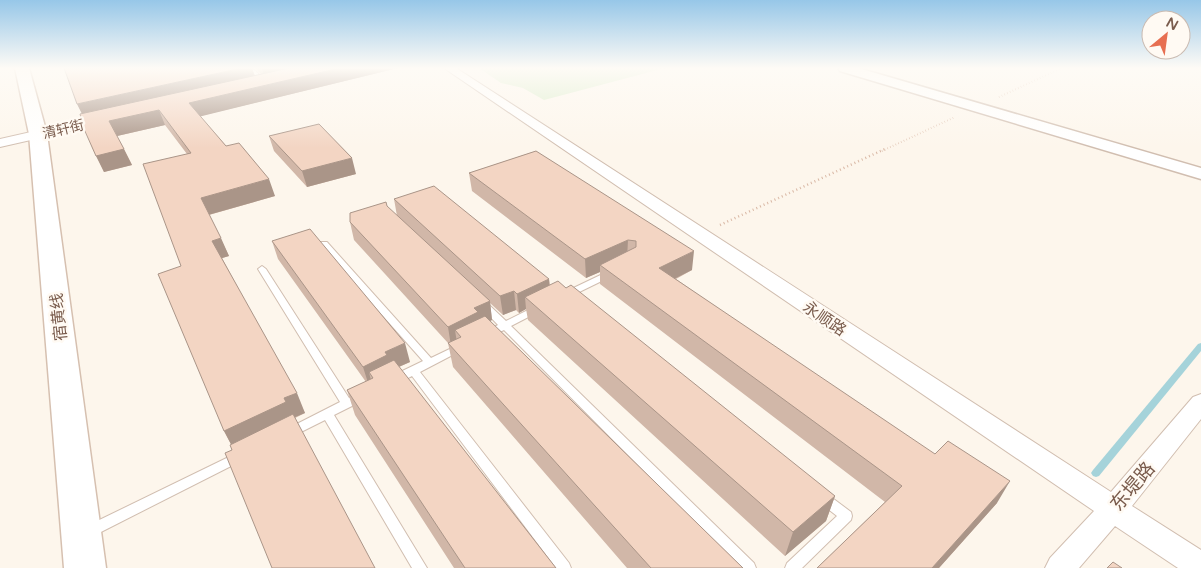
<svg xmlns="http://www.w3.org/2000/svg" width="1201" height="568" viewBox="0 0 1201 568" font-family="'Varela Round','Noto Sans SC',sans-serif">
  <style>
    .green { fill: #d8ecc9 }
    .lines { fill: none; stroke-linecap: round; stroke-linejoin: round }
    .stream { fill: #a5d3da; fill-rule: evenodd }
    .service-casing { stroke: #d1beb0; stroke-width: 2 }
    .minor-casing { stroke: #d1beb0; stroke-width: 2 }
    .tertiary-casing { stroke: #d1beb0; stroke-width: 3 }
    .secondary-casing { stroke: #d6c0b0; stroke-width: 3 }
    .path-far1 { stroke: #d9b8a5; stroke-width: 2; stroke-dasharray: 0.5 2.5; stroke-linecap: butt }
    .path { stroke: #d9b8a5; stroke-width: 2.5; stroke-dasharray: 1 3; stroke-linecap: butt }
    .service { fill: #fff; fill-rule: evenodd }
    .minor { fill: #fff; fill-rule: evenodd }
    .tertiary { fill: #fff; fill-rule: evenodd }
    .secondary { fill: #fff; fill-rule: evenodd }
    .wall { fill: #d1b7a8 }
    .shaded-wall { fill: #aa9588 }
    .building { fill: #f3d5c3; stroke: #aa9588 }
    .labels { text-anchor: middle; stroke-width: 5; stroke-linejoin: round; paint-order: stroke }
    .far-street-label { font-size: 14px; fill: #7a5c4d; stroke: #fffaf3 }
    .street-label { font-size: 16px; fill: #7a5c4d; stroke: #fffaf3 }
    .near-street-label { font-size: 19px; fill: #7a5c4d; stroke: #fffaf3 }
  </style>
  <rect width="100%" height="100%" fill="#fdf6ec"/>
  <path class="green" d="M479,68H665L544,100L523,88L501,83Z"/>
  <g class="lines">
    <path class="stream" d="M1201,343V351L1099,476L1096,477L1093,476L1091,473L1093,470L1198,344Z"/>
    <g class="service-casing">
      <path id="service" d="M247,68H252L267,82V84H263Z
        M321,242H327L431,358L458,345H464L466,347L464,349L420,372L569,563L571,568H556L412,376C406,379 399,384 392,382L391,379L392,376L423,361L321,246L320,244Z
        M262,266L266,269L349,398L360,393L364,394L365,397L364,400L334,415L427,568H412L325,420L293,436L289,437L285,436L283,433L285,430L340,402L258,269Z
        M611,270L614,271L615,273L614,275L569,297H563L562,295L563,293Z
        M484,302L487,303L506,321L534,307H540L542,309L540,311L511,326L754,563L756,568H740L504,330L491,336H485L483,334L485,332L498,325L479,305Z
        M239,452L243,454L245,457L243,460L97,534L92,536L87,534L85,530L87,526Z
        M823,493L827,494L851,512L852,516L851,520L802,568H785L787,563L837,516L819,502L817,498L819,494Z"/>
    </g>
    <g class="minor-casing">
      <path id="minor" d="M444,68H456L1111,492L1193,397L1201,394V419L1132,506L1201,550V568H1178L1115,526L1079,568H1045L1050,558L1094,511Z
        M106,115L110,116L112,119L110,122L0,147V139Z"/>
    </g>
    <g class="tertiary-casing">
      <path id="tertiary" d="M838,68H858L1201,168V179L840,71Z"/>
    </g>
    <g class="secondary-casing">
      <path id="secondary" d="M15,68H29L47,134L106,568H64L29,134Z"/>
    </g>
    <path class="path-far1" d="M999,97L1062,68
      M882,151L955,117"/>
    <path class="path" d="M720,225L885,149"/>
    <use href="#service" class="service"/>
    <use href="#minor" class="minor"/>
    <use href="#tertiary" class="tertiary"/>
    <use href="#secondary" class="secondary"/>
  </g>
  <path class="wall" d="M252,68L255,76L261,74L255,68H398L200,116L226,146L275,196L209,215L229,256L222,258L305,413L232,450L231,444L224,431L181,266L187,154L165,125L117,136L132,165L104,172L84,129Z
    M269,136L356,174L307,187L274,151Z
    M536,151L692,270L676,279L997,503L939,568H817L885,502L600,284V272L586,278L472,191L469,173Z
    M394,199L549,279L550,285L835,496L826,521L785,556L528,320L526,309L519,313L516,310L503,315L490,303L492,320L490,321L743,568H627L453,367L448,343L354,240L350,222L397,216Z
    M272,241L410,362L399,367L556,568H454L355,415L347,390L366,382L278,259Z"/>
  <path class="shaded-wall" d="M242,68H252L256,80L84,118L77,104Z
    M262,68H307L265,78Z
    M340,68H398L194,118L189,103Z
    M159,110L165,125L117,136L109,121Z
    M124,149L132,165L104,172L96,156Z
    M352,158L356,174L307,187L302,171Z
    M269,179L275,196L208,215L201,198Z
    M221,238L229,256L219,259L212,241Z
    M628,240L627,259L600,265V272L586,278L585,259Z
    M694,251L692,270L658,287L659,268Z
    M549,279L550,297H525L526,309L519,313L517,294Z
    M514,291L516,310L503,315L500,296Z
    M490,301L492,320L480,326L461,337L455,330L457,343L451,346L448,327L474,308Z
    M405,343L410,362L373,378L369,372L372,385L369,386L363,367L385,352Z
    M297,393L305,413L293,418L235,452L224,431L284,398Z
    M1010,481L997,503L939,568H932Z
    M835,496L826,521L785,556L793,532Z"/>
  <path class="building" d="M64,68H242L77,104Z
    M289,68H340L189,103L226,146L239,143L269,179L201,198L221,238L212,241L297,393L284,398L286,402L224,431L158,274L181,266L143,164L191,153L159,110L109,121L124,149L96,156L84,129L80,114Z
    M319,124L352,158L302,171L269,136Z
    M536,151L694,251L659,268L935,454L948,441L1010,481L932,568H817L902,486L600,265L636,247V241L628,240L585,259L469,173Z
    M434,186L549,279L517,294L514,291L500,296L394,199Z
    M386,202L387,206L490,301L474,308L478,312L448,327L350,222V213Z
    M310,229L405,343L385,352L387,355L363,367L272,241Z
    M558,281L566,288L571,285L835,496L793,532L525,297Z
    M485,316L743,568H651L448,343L461,337L455,330Z
    M394,360L556,568H465L347,390L373,378L369,372Z
    M293,414L375,568H272L225,453L232,450L230,445Z
    M1113,562L1122,568H1107Z"/>
  <linearGradient id="sky" x2="0" y2="1"><stop stop-color="#97c7e8"/><stop offset="0.46" stop-color="#fefbf6"/><stop offset="1" stop-color="#fefbf6" stop-opacity="0"/></linearGradient>
  <rect width="1201" height="148" fill="url(#sky)"/>
  <g class="labels">
    <g class="far-street-label">
      <text transform="translate(63 129) rotate(-13)" y="5">清轩街</text>
    </g>
    <g class="street-label">
      <text transform="translate(58 317) rotate(-96)" y="6">宿黄线</text>
      <text transform="translate(825 318) rotate(34)" y="6">永顺路</text>
    </g>
    <g class="near-street-label">
      <text transform="translate(1132 486) rotate(-50)" y="7">东堤路</text>
    </g>
  </g>
  <g transform="translate(1166 35) rotate(29)"><circle r="24" fill="#fffaf3" stroke="#cabbb1"/>
  <path d="M0-4L9 19L0 12L-9 19Z" fill="#e76f51"/>
  <text y="-8" font-size="14" font-weight="bold" text-anchor="middle" fill="#7a5c4d">N</text>
  </g>
</svg>
